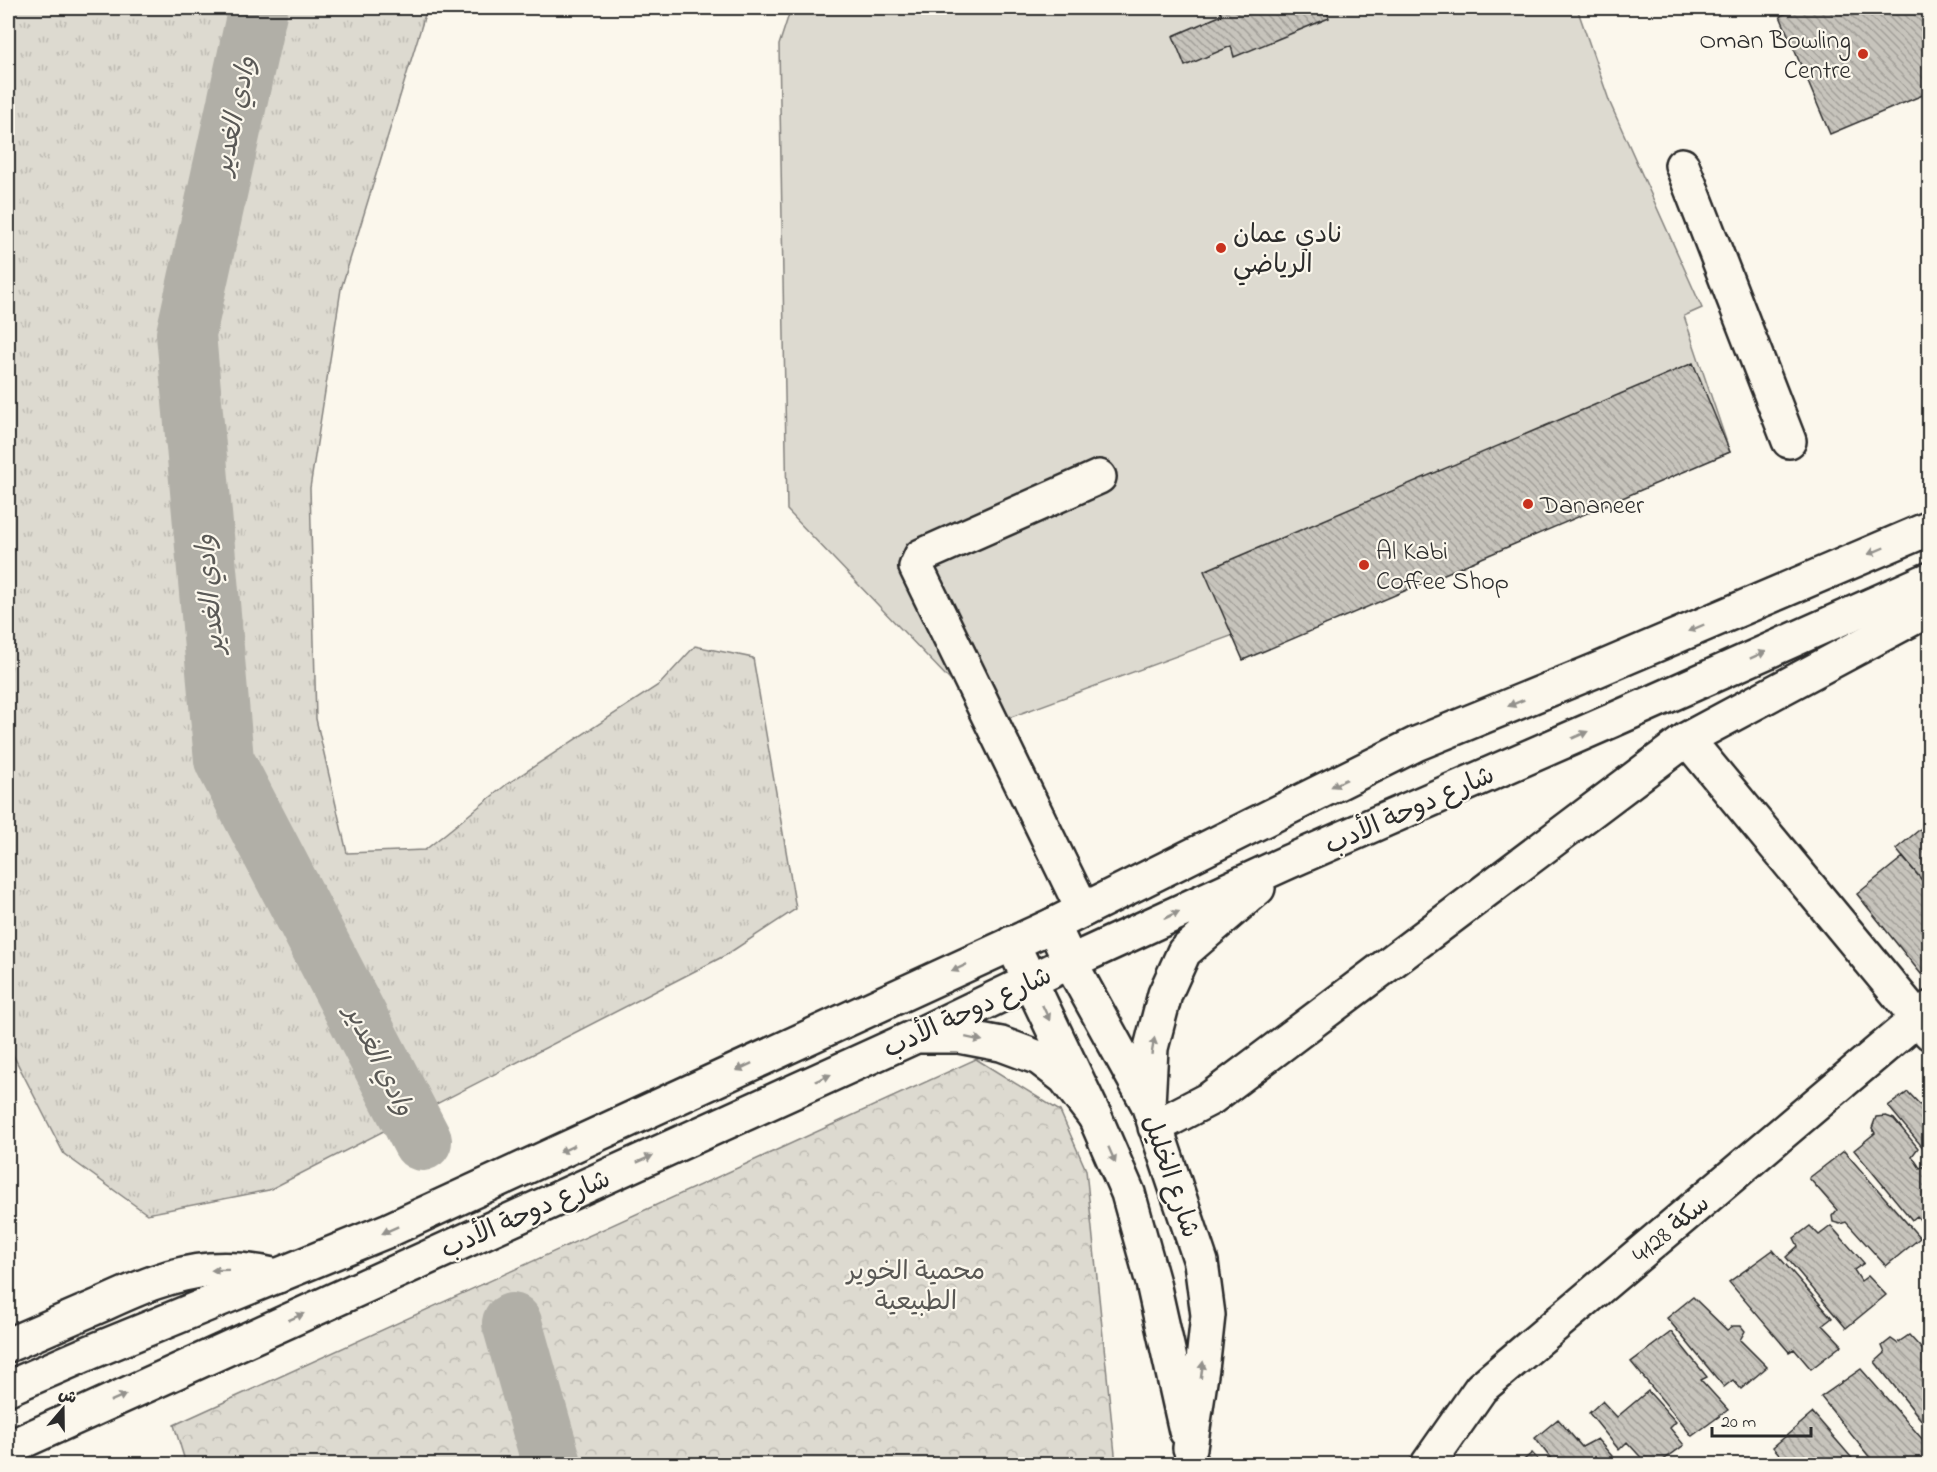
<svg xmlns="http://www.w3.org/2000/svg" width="1937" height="1472" viewBox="0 0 1937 1472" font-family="'Indie Flower','Playpen Sans Arabic',sans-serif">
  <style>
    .grass { fill: url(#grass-tufts); stroke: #84827e; stroke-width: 1.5 }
    .forest { fill: url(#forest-crowns); stroke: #84827e; stroke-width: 1.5 }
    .pitch { fill: #dddad0; stroke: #84827e; stroke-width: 1.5 }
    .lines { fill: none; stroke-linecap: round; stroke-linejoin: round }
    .river { stroke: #b1afa7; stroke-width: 60 }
    .building { fill: url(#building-back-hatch); stroke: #2b2b2b; stroke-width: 1.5 }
    .minor-casing { stroke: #2b2b2b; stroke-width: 38 }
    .major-casing { stroke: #2b2b2b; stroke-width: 38 }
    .minor { stroke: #fbf7ec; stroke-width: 33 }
    .major { stroke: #fbf7ec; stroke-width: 33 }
    .oneway { fill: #93918c }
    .poi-dot { fill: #c8321e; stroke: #fbf7ec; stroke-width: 2 }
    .labels { text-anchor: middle; stroke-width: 4.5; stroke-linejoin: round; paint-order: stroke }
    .poi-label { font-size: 26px; fill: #2b2b2b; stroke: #fbf7ec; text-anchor: start }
    .street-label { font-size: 26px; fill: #2b2b2b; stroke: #fbf7ec }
    .park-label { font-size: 26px; fill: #585754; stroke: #fbf7ec }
    .water-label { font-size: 27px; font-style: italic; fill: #5a5956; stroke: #fbf7ec }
  </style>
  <defs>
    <pattern id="grass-tufts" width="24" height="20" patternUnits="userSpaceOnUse" patternTransform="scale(1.5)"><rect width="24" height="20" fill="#dddad0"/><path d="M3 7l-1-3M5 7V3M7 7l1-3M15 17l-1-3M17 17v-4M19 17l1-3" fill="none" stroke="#bebbb3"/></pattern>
    <pattern id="forest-crowns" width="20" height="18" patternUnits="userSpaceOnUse" patternTransform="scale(1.5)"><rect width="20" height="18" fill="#dddad0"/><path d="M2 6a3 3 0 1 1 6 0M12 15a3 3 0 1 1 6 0" fill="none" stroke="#bebbb3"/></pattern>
    <pattern id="building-back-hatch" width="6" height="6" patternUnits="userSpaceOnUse" patternTransform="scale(1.5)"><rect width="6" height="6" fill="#c7c4bc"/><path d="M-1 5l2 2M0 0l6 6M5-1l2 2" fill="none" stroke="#a29f99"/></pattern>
  </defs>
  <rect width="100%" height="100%" fill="#fbf7ec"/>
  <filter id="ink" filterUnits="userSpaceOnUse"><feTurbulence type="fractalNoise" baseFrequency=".0167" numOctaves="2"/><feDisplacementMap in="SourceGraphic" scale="12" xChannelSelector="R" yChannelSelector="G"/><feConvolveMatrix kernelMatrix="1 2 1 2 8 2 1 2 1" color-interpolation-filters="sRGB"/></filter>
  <g filter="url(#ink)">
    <path class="grass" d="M8,8H427L341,289L310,488L316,719L347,853L425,850L507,784L660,684L695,646L753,658L796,909L726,955L269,1190L147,1214L64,1154L8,1045Z"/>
    <path class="forest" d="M976,1059L1060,1111L1086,1170L1116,1464H186L174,1425Z"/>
    <path class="pitch" d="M791,8H1577L1610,103L1702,308L1684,316L1730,452L992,724L787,510L779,45Z"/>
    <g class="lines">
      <path class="river" d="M258,8L186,334L224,760L422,1141
        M512,1323L552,1464"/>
    </g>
    <path class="building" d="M1219,8H1326L1329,18L1234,57L1231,46L1185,66L1173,36L1222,15Z
      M1800,8H1930V92L1830,134L1780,16Z
      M1693,363L1730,452L1243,660L1204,571Z
      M1930,821V890L1896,849Z
      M1903,857L1930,890V933L1925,937L1930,942V968L1921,974L1857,894Z
      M1908,1092L1926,1111L1930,1109V1156L1888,1106Z
      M1886,1116L1894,1119L1918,1148L1912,1156L1920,1168L1930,1164V1227H1926L1917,1216L1912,1220L1854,1150L1875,1133L1872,1128L1876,1117Z
      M1844,1151L1920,1238L1886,1266L1846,1222L1840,1224L1833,1222L1832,1216L1837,1210L1809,1178Z
      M1810,1226L1819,1235L1831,1226L1864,1263L1854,1270L1861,1281L1868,1276L1886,1295L1846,1328L1786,1257L1798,1246L1794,1238Z
      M1773,1250L1832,1318L1823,1325L1842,1345L1811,1369L1794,1349L1789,1352L1729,1282Z
      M1693,1297L1727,1330L1733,1326H1741L1745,1331L1740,1340L1767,1367L1741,1389L1733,1380L1724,1387L1667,1318Z
      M1671,1332L1707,1377L1701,1380L1728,1410L1692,1436L1631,1362Z
      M1909,1335L1930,1358L1928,1368L1930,1370V1431L1875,1362L1885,1353L1882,1346L1891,1339L1897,1343Z
      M1861,1369L1930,1448V1457L1920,1464H1875L1821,1397Z
      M1648,1391L1676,1422L1670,1428L1684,1445L1658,1464H1647L1627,1442L1619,1450L1589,1413L1602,1401L1617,1417Z
      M1813,1413L1857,1464H1788L1773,1447Z
      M1558,1419L1582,1447L1597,1439L1619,1464H1555L1535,1438Z
      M1532,1453L1542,1464H1519Z"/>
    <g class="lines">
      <g class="minor-casing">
        <path id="minor" d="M1682,165L1789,441
          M1687,739L1930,1033
          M1083,910L916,567L921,556L1099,477
          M1053,925L1070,962L1148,1104L1201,1262L1208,1315L1203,1361L1190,1448
          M1012,943L1095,1117L1128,1193L1153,1283L1186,1431
          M1155,1127L1211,1098L1687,739L1930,609
          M8,1345C39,1332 70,1318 101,1305C136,1289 170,1273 210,1270C233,1268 256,1271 278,1276
          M1428,1464L1481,1388L1930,1008"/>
      </g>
      <g class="major-casing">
        <path id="major" d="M921,1036H959L1001,1044L1039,1058L1065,1078L1095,1117
          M1148,1104L1151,1048L1165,994L1184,952L1258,888
          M8,1388L91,1352L389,1230L1053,925L1416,744L1597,670L1930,528
          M8,1448L916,1036L1070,962L1288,862L1613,720L1930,579"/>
      </g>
      <use href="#minor" class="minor"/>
      <use href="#major" class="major"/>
    </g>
    <defs><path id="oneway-solid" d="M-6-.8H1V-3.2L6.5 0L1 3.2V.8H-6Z" transform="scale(1.5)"/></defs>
    <g class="oneway">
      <use href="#oneway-solid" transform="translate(1876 551) rotate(157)"/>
      <use href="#oneway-solid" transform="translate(1696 628) rotate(157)"/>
      <use href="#oneway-solid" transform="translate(1758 655) rotate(-24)"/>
      <use href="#oneway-solid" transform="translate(1516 703) rotate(158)"/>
      <use href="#oneway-solid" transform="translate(1580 735) rotate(-24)"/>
      <use href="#oneway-solid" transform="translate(1339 783) rotate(154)"/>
      <use href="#oneway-solid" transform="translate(1172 915) rotate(-25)"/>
      <use href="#oneway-solid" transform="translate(959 968) rotate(155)"/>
      <use href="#oneway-solid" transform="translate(1046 1013) rotate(65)"/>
      <use href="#oneway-solid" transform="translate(974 1039) rotate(12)"/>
      <use href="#oneway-solid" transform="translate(1153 1046) rotate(-80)"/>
      <use href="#oneway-solid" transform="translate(744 1067) rotate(155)"/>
      <use href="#oneway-solid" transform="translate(823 1078) rotate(-24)"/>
      <use href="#oneway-solid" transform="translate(567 1149) rotate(155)"/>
      <use href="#oneway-solid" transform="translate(1112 1155) rotate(66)"/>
      <use href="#oneway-solid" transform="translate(645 1159) rotate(-24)"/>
      <use href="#oneway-solid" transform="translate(390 1230) rotate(156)"/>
      <use href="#oneway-solid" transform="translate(220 1270) rotate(179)"/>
      <use href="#oneway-solid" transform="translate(296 1317) rotate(-24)"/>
      <use href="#oneway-solid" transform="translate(1202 1370) rotate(-82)"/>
      <use href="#oneway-solid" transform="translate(118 1398) rotate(-24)"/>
    </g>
  </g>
  <g class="poi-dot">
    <circle cx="1863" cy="54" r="6"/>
    <circle cx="1221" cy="248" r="6"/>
    <circle cx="1528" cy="504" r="6"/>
    <circle cx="1364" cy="565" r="6"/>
  </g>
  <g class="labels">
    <g class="poi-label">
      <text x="1851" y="48" text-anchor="end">Oman Bowling<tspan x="1851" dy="30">Centre</tspan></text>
      <text x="1233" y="242">نادي عمان<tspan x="1233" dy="30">الرياضي</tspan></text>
      <text x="1540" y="513">Dananeer</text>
      <text x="1376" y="559">Al Kabi<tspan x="1376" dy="30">Coffee Shop</tspan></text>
    </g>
    <g class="street-label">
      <text transform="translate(1409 809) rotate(-24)" y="9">شارع دوحة الأدب</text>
      <text transform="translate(967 1011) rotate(-25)" y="9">شارع دوحة الأدب</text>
      <text transform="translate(1172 1176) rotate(71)" y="9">شارع الخليل</text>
      <text transform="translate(525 1213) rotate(-24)" y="9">شارع دوحة الأدب</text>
      <text transform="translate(1670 1228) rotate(-40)" y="9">سكة 4128</text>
    </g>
    <g class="park-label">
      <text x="916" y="1279">محمية الخوير<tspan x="916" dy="30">الطبيعية</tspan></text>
    </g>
    <g class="water-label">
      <text transform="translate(234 115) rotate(-78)" y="9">وادي الغدير</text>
      <text transform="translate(209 594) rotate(-95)" y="9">وادي الغدير</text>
      <text transform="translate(380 1060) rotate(63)" y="9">وادي الغدير</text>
    </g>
  </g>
  <rect width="1937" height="1472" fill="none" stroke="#fbf7ec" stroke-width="30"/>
  <rect x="15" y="15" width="1907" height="1442" fill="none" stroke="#2b2b2b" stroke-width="2" filter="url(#ink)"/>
  <g transform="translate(63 1409) rotate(20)" stroke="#fbf7ec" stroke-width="4.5" paint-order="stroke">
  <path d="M0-4.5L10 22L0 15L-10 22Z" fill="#2b2b2b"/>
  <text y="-9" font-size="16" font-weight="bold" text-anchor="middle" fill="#2b2b2b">ش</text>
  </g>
  <path d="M1712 1427v9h99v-9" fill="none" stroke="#2b2b2b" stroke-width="3"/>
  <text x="1721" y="1427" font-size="18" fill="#2b2b2b" stroke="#fbf7ec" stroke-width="4.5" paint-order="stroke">20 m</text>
</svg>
